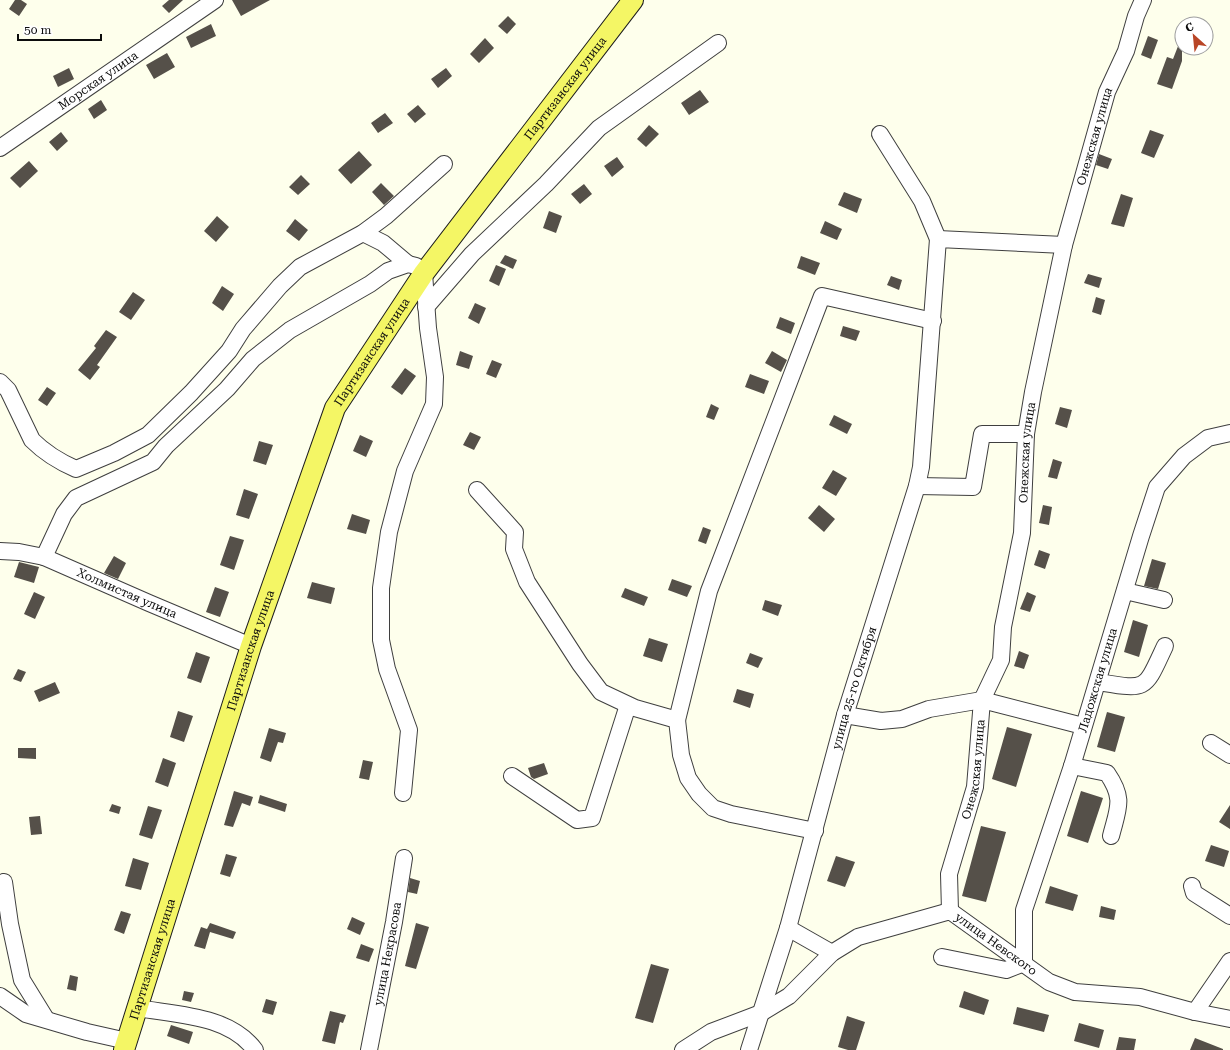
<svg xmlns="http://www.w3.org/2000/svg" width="1230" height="1050" viewBox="0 0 1230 1050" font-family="'Roboto Serif',serif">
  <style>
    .building { fill: #555049 }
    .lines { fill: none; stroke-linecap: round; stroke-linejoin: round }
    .minor-casing { stroke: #3f3f3f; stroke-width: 18 }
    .major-casing { stroke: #1d1d1d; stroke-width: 22 }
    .minor { stroke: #fff; stroke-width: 16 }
    .major { stroke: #f4f665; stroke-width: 20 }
    .labels { text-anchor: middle; stroke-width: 4; stroke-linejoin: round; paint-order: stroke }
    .street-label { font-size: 12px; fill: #0c0c0c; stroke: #fff }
  </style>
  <rect width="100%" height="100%" fill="#feffec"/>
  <path class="building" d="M15,0H21L27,4L19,16L9,9Z
    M169,0H183L169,13L162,6Z
    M232,0H270L241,16Z
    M508,16L516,24L507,34L498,26Z
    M211,24L216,36L191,48L186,37Z
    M1148,36L1158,40L1151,59L1141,55Z
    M1182,36V61L1172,89L1157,84L1167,57L1173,59Z
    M485,38L494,48L479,63L470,54Z
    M167,53L175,67L154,79L146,65Z
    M69,68L74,79L58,87L53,76Z
    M446,68L452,76L438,88L431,79Z
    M700,90L709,102L689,115L681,103Z
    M101,100L107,110L94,119L88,109Z
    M418,105L426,114L415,123L407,114Z
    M385,113L393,123L378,133L371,123Z
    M649,125L659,134L646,147L637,139Z
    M1150,130L1164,135L1154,158L1141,153Z
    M61,132L68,141L57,151L49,142Z
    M359,151L372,165L351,184L338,170Z
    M1099,154L1112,159L1108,169L1096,165Z
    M617,157L624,167L612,177L604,166Z
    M29,161L38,171L20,188L10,178Z
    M301,175L310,184L298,195L289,187Z
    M381,183L394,196L384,205L372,192Z
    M584,184L592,194L580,204L571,194Z
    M844,192L862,199L857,213L838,205Z
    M1121,194L1133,198L1124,227L1111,224Z
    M549,211L562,216L556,233L543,228Z
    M217,216L229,227L216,242L204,231Z
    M295,219L308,230L299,241L286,231Z
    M825,221L842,229L837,240L820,233Z
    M505,255L517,260L513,269L500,263Z
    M801,256L820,263L815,275L797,268Z
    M496,265L506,269L499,286L489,281Z
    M1088,274L1102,278L1099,288L1084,283Z
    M891,276L902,280L899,290L887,285Z
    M222,286L234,294L223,311L212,303Z
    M133,292L145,300L131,320L119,312Z
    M1096,297L1105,300L1101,315L1092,312Z
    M475,303L486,308L479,324L468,318Z
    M780,317L795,323L791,334L776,328Z
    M843,326L860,331L856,341L840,336Z
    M106,330L117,337L97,365L100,367L90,380L78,370L96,348L94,346Z
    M460,351L473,356L469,369L456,365Z
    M772,351L787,360L781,372L765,363Z
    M492,360L502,364L496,378L486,374Z
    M405,368L416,376L402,395L391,387Z
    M750,374L769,381L764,394L745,387Z
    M47,387L56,393L47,406L38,400Z
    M711,404L719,408L714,420L706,417Z
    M1060,407L1072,410L1067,428L1055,424Z
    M834,415L852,424L847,434L829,425Z
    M470,432L481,437L474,450L463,445Z
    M360,435L373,441L366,457L353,451Z
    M259,441L273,445L266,465L253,461Z
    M1053,459L1062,462L1057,479L1048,477Z
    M833,470L847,478L836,496L822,488Z
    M244,489L258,494L249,519L236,515Z
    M819,505L835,519L824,532L808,518Z
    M1043,505L1052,507L1049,525L1039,523Z
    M352,514L370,520L366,534L347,529Z
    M703,527L711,530L706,544L698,541Z
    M230,536L244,540L234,570L220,565Z
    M1039,550L1050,554L1045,569L1034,565Z
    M114,556L126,563L118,579L104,573Z
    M1152,559L1166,563L1158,589L1144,586Z
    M19,562L39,567L34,583L14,577Z
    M672,579L692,586L687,597L668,590Z
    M312,582L335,588L331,604L307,598Z
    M215,587L229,592L220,617L206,612Z
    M625,588L648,597L644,606L621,597Z
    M34,592L45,597L35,619L24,614Z
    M1027,592L1036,596L1030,612L1020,609Z
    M765,600L782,605L778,616L762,610Z
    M1133,620L1148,625L1139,657L1124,652Z
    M649,638L668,644L662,662L643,656Z
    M1019,651L1029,655L1024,669L1014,666Z
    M196,652L210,657L201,683L187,678Z
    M750,653L763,658L758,668L746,663Z
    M18,669L26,672L21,682L13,679Z
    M55,682L60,693L39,702L34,691Z
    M737,689L754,694L750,708L733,702Z
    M178,711L193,716L184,742L170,737Z
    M1107,712L1125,717L1115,752L1097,747Z
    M1007,727L1032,734L1016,787L992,779Z
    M269,728L286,733L283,743L278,742L271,762L260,758Z
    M18,748H36V759L18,758Z
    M163,758L176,763L168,787L155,782Z
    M363,760L373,762L369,780L359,778Z
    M544,763L548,774L534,779L531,777L528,768Z
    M234,791L253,797L250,806L242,803L233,827L224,825Z
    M1081,791L1103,798L1088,843L1067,836Z
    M260,795L287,804L285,812L258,803Z
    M112,804L121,807L119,814L109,811Z
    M1230,805V829L1219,822Z
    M148,806L162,810L152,839L139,835Z
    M40,816L42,834L31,835L29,817Z
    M981,826L1006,832L986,902L962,896Z
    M1211,845L1229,851L1224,867L1205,861Z
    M226,854L237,857L230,877L220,874Z
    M836,856L855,862L845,887L827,881Z
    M133,858L149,863L141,890L125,886Z
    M410,878L420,881L417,894L408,892Z
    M1050,886L1078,895L1073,911L1045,903Z
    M1101,906L1116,910L1114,920L1099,917Z
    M121,911L131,914L124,934L114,930Z
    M352,917L365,923L360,935L347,929Z
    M210,923L236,932L233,939L210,932L205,949L194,946L201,927L207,929Z
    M416,923L429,927L416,969L405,966Z
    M361,944L374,949L369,962L356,958Z
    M651,964L669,969L653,1023L635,1018Z
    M70,975L78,977L76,991L67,989Z
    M184,991L194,993L191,1002L182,1000Z
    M964,991L989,1000L984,1015L959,1007Z
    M266,999L277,1002L273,1015L262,1012Z
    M1017,1007L1049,1015L1044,1032L1013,1024Z
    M330,1011L346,1015L343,1023L340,1022L335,1044L322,1041Z
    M847,1016L865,1022L856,1050H848L838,1047Z
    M1079,1023L1104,1030L1099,1048L1074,1041Z
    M171,1025L193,1032L189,1044L167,1036Z
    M1119,1037L1136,1039L1134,1050H1116Z
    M1195,1038L1223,1049V1050H1190Z"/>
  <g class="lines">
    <g class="minor-casing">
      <g id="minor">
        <path d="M880,134L922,201L938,239"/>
        <path id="s1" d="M0,148L215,0"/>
        <path d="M363,233L383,243L408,264"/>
        <path d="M426,307L472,254L546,184L599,128L718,43"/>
        <path d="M0,382L8,390L32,440C44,452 60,462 76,469L114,453L148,435L191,393L229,351L243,329L280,286L300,267L363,233L386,216L444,164"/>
        <path d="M917,486L973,487L982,434H1026"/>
        <path d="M477,490L515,532L514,549L527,582L580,664L601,692L635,708L677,720L681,755L688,778L699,794L713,808L731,814L815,831"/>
        <path id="s2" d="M0,551L19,552L44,557L149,603L251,646"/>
        <path d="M44,557L64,514L76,498L153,462L166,446L227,389L253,359L290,330L370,284L388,271L408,264L416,266L424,273L428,328L435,377L434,404L405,471L389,532L381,588V640L387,669L409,730L403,793"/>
        <path d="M1125,591L1164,600"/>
        <path d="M1098,682C1148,690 1144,691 1165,646"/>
        <path d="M845,715L881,721L902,719L929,709L982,700L1083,726"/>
        <path d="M677,720L709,591L822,296L933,321"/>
        <path d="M1211,743L1230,755"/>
        <path d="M1072,766L1107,773C1125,799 1118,808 1111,836"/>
        <path d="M512,776L577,820L592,818L628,705"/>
        <path d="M4,882L10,924L22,980L46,1019"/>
        <path d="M1192,886L1194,893L1230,916"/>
        <path id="s3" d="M950,911L949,874L975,787L982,700L1001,660L1003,627L1022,533L1026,434L1033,392L1064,245L1107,92L1126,51L1136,16L1143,0"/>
        <path d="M788,928L832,953"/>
        <path id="s4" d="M942,957L1006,970L1024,963V910L1072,766L1141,536L1157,487L1184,456L1208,438L1230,433"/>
        <path d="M0,996L26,1014L87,1032L127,1041"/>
        <path d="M137,1008C177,1015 229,1015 255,1050"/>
        <path d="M1195,1012L1230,961"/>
        <path id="s5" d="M369,1050L394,922L404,858"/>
        <path id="s6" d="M683,1050L711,1032L761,1013L789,996L832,953L858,937L950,911L1049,982L1075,992L1140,997L1195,1012L1230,1019"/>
        <path id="s7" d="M749,1050L788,928L845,715L917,486L921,467L938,239L1064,245"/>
      </g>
    </g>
    <g class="major-casing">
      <g id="major">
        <path id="s8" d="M124,1050L251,646L335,408L424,273L633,0"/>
      </g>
    </g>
    <use href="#minor" class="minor"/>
    <use href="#major" class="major"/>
  </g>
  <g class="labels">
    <g class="street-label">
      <text dy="4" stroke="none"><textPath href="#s1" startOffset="119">Морская улица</textPath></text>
      <text dy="4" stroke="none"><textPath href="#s8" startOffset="1070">Партизанская улица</textPath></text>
      <text dy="4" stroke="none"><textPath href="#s3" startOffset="793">Онежская улица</textPath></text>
      <text dy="4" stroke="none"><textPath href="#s8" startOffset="743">Партизанская улица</textPath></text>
      <text dy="4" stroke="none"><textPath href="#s3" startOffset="469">Онежская улица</textPath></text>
      <text dy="4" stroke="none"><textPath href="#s2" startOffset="135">Холмистая улица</textPath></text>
      <text dy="4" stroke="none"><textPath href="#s8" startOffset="419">Партизанская улица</textPath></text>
      <text dy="4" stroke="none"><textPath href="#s4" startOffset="379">Ладожская улица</textPath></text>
      <text dy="4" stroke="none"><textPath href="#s7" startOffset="377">улица 25-го Октября</textPath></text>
      <text dy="4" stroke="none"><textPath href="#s3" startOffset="145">Онежская улица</textPath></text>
      <text dy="4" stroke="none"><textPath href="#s6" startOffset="363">улица Невского</textPath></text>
      <text dy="4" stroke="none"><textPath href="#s5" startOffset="98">улица Некрасова</textPath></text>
      <text dy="4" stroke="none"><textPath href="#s8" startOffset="95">Партизанская улица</textPath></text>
    </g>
  </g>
  <g transform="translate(1194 36) rotate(333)"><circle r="19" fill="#ffffff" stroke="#9e9e9e"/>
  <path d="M0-3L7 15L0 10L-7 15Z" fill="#b94627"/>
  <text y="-6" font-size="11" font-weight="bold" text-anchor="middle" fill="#0c0c0c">С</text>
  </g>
  <path d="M18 34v6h83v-6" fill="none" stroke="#0c0c0c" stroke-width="2"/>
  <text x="24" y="34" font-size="12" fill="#0c0c0c" stroke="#ffffff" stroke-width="3" paint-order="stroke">50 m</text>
</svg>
